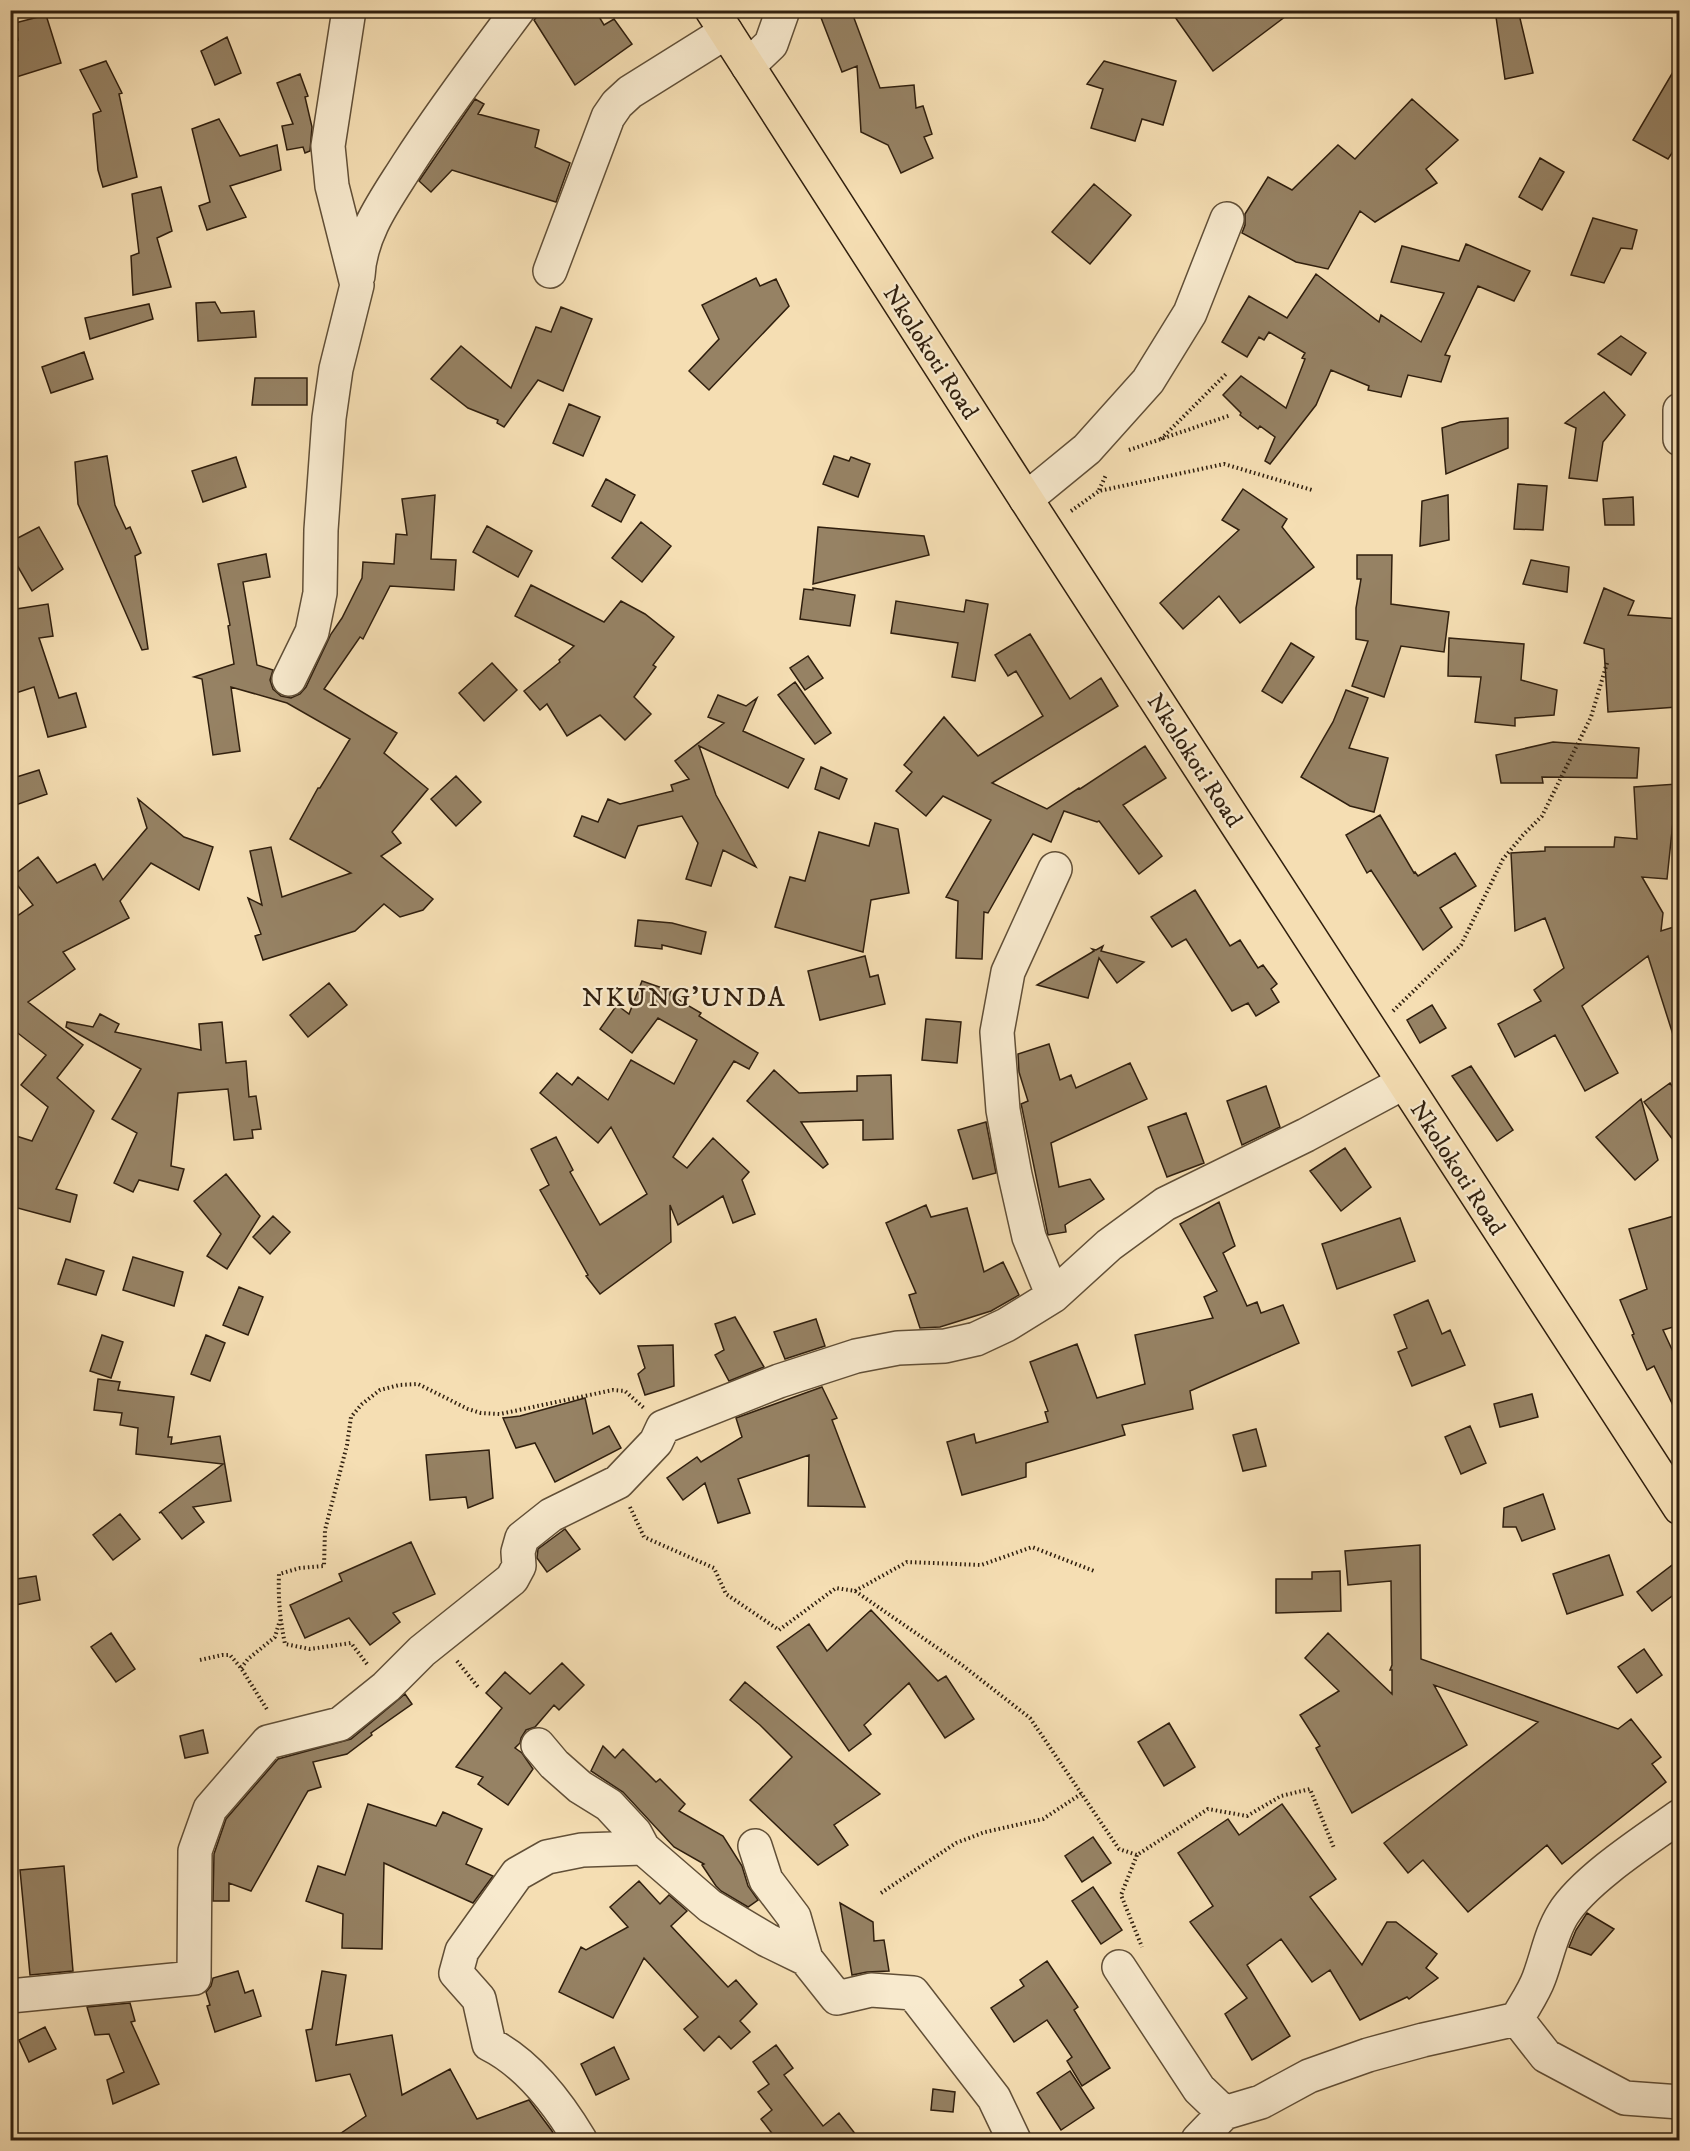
<svg xmlns="http://www.w3.org/2000/svg" width="1690" height="2151" viewBox="0 0 1690 2151" font-family="'IM FELL DW Pica',serif">
  <style>
    .building { fill: #968264; stroke: #301f0e; stroke-width: 1.5 }
    .lines { fill: none; stroke-linecap: round; stroke-linejoin: round }
    .minor-casing { stroke: #614f37; stroke-width: 36 }
    .major-casing { stroke: #301f0e; stroke-width: 36 }
    .path { stroke: #301f0e; stroke-width: 4; stroke-dasharray: 1.5 3; stroke-linecap: butt }
    .minor { stroke: #f8eace; stroke-width: 33 }
    .major { stroke: #f5deb3; stroke-width: 33 }
    .labels { text-anchor: middle; stroke-width: 4.5; stroke-linejoin: round; paint-order: stroke }
    .street-label { font-size: 24px; fill: #301f0e; stroke: #f8eace }
    .quarter-label { font-size: 27px; letter-spacing: 1.5px; fill: #301f0e; stroke: #f8eace }
  </style>
  <rect width="100%" height="100%" fill="#f5deb3"/>
  <filter id="stains"><feTurbulence type="fractalNoise" baseFrequency=".00333" numOctaves="4"/><feColorMatrix values="0 0 0 0 .2 0 0 0 0 .09 0 0 0 0 .02 0 0 0 .5 -.17"/></filter>
  <radialGradient id="worn" r=".72"><stop offset=".6" stop-color="#630" stop-opacity="0"/><stop offset="1" stop-color="#630" stop-opacity=".3"/></radialGradient>
  <path class="building" d="M543,10H595L604,25L614,19L632,44L575,85L534,20Z
    M818,10H851L880,88L914,85L916,108L923,106L932,134L924,137L933,158L901,173L888,145L861,132L857,66L842,72Z
    M1170,10H1294L1213,71Z
    M1495,10H1518L1533,73L1505,79Z
    M46,15L61,63L10,79V41L18,40L15,23Z
    M227,37L241,73L215,85L201,51Z
    M1680,60V141L1668,159L1633,140Z
    M106,61L122,93L119,94L137,177L103,187L98,170L93,114L101,111L80,70Z
    M1104,61L1176,81L1163,125L1142,119L1135,141L1091,128L1103,89L1087,84Z
    M300,74L308,96L305,97L312,127L310,151L305,153L303,147L287,150L282,126L293,124L277,83Z
    M475,99L484,104L478,114L539,130L535,147L570,163L556,202L452,170L431,192L419,181Z
    M1412,99L1458,140L1426,169L1437,183L1375,222L1360,211L1328,269L1296,262L1242,233L1245,225V214L1268,177L1292,190L1338,145L1355,159Z
    M219,119L240,156L277,145L281,170L230,186L246,217L207,230L199,206L210,202L192,129Z
    M1540,158L1564,172L1542,210L1519,197Z
    M1094,184L1131,215L1090,264L1052,232Z
    M161,187L172,231L157,238L171,287L133,295L131,256L139,253L132,194Z
    M1593,218L1637,230L1632,249L1621,248L1604,283L1571,275Z
    M1466,244L1530,271L1514,301L1478,286L1445,355L1450,356L1441,382L1408,375L1401,397L1368,390L1369,386L1331,370L1316,405L1270,464L1265,461L1275,437L1260,426L1258,429L1240,415L1241,413L1223,395L1241,376L1286,408L1305,359L1302,358L1305,353L1269,332L1264,340L1259,337L1247,357L1222,342L1249,296L1287,318L1316,274L1379,322L1381,315L1421,342L1444,293L1391,282L1402,246L1459,261Z
    M756,278L760,286L776,279L789,306L709,390L689,371L719,339L702,305Z
    M215,302L221,313L254,311L256,337L198,341L196,303Z
    M149,304L153,319L90,339L85,318Z
    M561,307L592,319L563,391L538,380L504,427L497,423L498,420L468,408L431,379L461,346L511,388L536,327L551,332Z
    M1621,336L1646,353L1631,375L1598,354Z
    M84,352L93,379L51,393L42,367Z
    M255,378H307V405H252Z
    M1604,392L1625,415L1603,442L1597,481L1569,478L1576,428L1565,423Z
    M569,404L600,417L583,456L553,443Z
    M1508,418V448L1446,474L1442,428L1460,422Z
    M107,456L115,505L126,529L130,527L141,553L135,556L148,649L142,650L78,504L75,462Z
    M834,456L849,461L851,457L870,464L858,497L823,484Z
    M236,457L246,487L203,502L192,471Z
    M606,479L635,495L621,522L592,506Z
    M1518,484L1547,486L1543,530L1514,529Z
    M1243,489L1287,519L1282,527L1314,567L1240,623L1219,596L1183,629L1160,603L1239,530L1222,520Z
    M435,495L431,559L456,560L454,590L390,586L363,639L360,637L324,689L397,733L384,753L428,789L392,832L401,843L381,856L433,899L423,910L400,917L384,904L355,931L263,960L255,936L261,934L248,898L262,905L250,851L271,847L282,897L351,873L290,839L318,788H320L350,739L287,703L231,687L240,751L213,755L202,679L194,677L234,664L228,626L230,625L218,564L266,554L270,577L243,582L257,665L273,670L270,680L273,689L281,696L291,698L300,694L306,687L331,634L342,618L362,578L363,562L394,564L396,534L407,535L402,499Z
    M1448,495L1449,540L1420,546L1422,501Z
    M1633,497L1634,525H1605L1603,499Z
    M641,522L671,546L642,582L612,558Z
    M487,526L532,551L518,577L473,552Z
    M39,527L63,569L32,591L10,553V542Z
    M818,527L924,536L929,555L813,584Z
    M1357,555H1392L1391,604L1449,612L1444,652L1401,646L1384,697L1352,686L1368,641L1356,639V608L1361,579H1357Z
    M1531,560L1569,567L1567,592L1523,584Z
    M531,585L604,622L621,601L645,614L674,637L653,665L656,667L634,697L651,714L625,740L600,715L567,736L547,704L540,710L524,691L560,662L559,660L574,646L515,616Z
    M813,588L855,595L850,626L800,619L804,589L813,590Z
    M1604,588L1634,601L1628,615L1680,619V661H1674L1677,707L1608,712L1604,649L1584,643Z
    M966,600L988,604L975,681L952,677L958,643L891,633L896,601L964,612Z
    M48,604L53,636L39,638L59,698L76,693L86,727L48,737L34,687L10,695V610Z
    M1030,634L1070,699L1101,678L1118,706L992,783L1047,809L1079,788L1080,789L1145,746L1166,778L1123,805L1162,856L1139,874L1099,821L1097,822L1064,811L1051,842L1033,834L988,913L984,912L982,959L956,958L958,901L946,897L991,820L943,796L926,816L896,791L912,772L904,765L944,717L978,756L1043,716L1016,671L1008,676L995,655Z
    M1449,638L1524,644L1521,680L1557,690L1554,715L1515,718V726L1475,722L1481,677L1448,676Z
    M1291,643L1314,657L1282,703L1262,691Z
    M808,656L823,678L805,690L790,668Z
    M492,663L517,690L484,721L459,693Z
    M795,682L831,733L815,744L778,695Z
    M1346,690L1368,698L1349,748L1388,758L1374,812L1350,806L1301,777L1333,722Z
    M718,695L746,706L757,698L743,731L804,759L788,788L699,746L716,795L756,867L723,850L711,886L686,879L698,843L682,816L638,826L625,858L574,836L582,816L598,822L608,799L620,804L673,791L671,785L689,779L675,761L724,723L708,717Z
    M1553,742L1639,748L1637,778L1542,777L1543,783H1501L1496,755Z
    M821,767L847,779L839,799L815,789Z
    M39,770L47,794L10,807V779Z
    M456,776L481,802L456,826L431,799Z
    M1677,784L1679,812H1674L1667,879L1642,877L1663,913L1661,931L1680,925V1041H1675L1648,956L1582,1006L1618,1073L1585,1091L1555,1035L1515,1057L1498,1024L1541,1001L1534,990L1564,968L1545,918L1515,931L1511,853L1545,851V847H1614L1615,837L1637,839L1634,787Z
    M138,799L184,837L213,847L199,890L151,863L120,901L129,918L63,952L75,969L28,1002L83,1045L57,1078L94,1111L56,1189L77,1195L70,1222L10,1206V1134L32,1141L48,1107L21,1085L46,1055L10,1027V921L33,905L11,877L38,857L57,883L95,864L103,880L147,828Z
    M1380,815L1414,873L1415,872L1418,876L1455,853L1476,886L1440,908L1452,927L1423,950L1371,870L1367,873L1346,835Z
    M875,823L898,829L909,893L871,900L863,952L775,927L790,877L805,881L819,832L869,846Z
    M1195,890L1230,946L1240,940L1258,968L1263,965L1277,984L1271,989L1279,1002L1256,1016L1248,1003L1232,1011L1186,939L1172,947L1151,917Z
    M638,920L672,923L706,932L701,954L662,945V949L635,946Z
    M1103,946L1101,951L1144,962L1117,983L1099,958L1088,998L1037,985L1094,951L1092,949L1096,950Z
    M865,956L870,977L878,975L885,1004L820,1020L808,971Z
    M642,981L671,991L670,995L701,1013L699,1016L758,1053L749,1069L734,1061L673,1157L687,1168L713,1138L749,1172L742,1180L755,1214L733,1223L723,1196L678,1225L670,1205L671,1242L600,1294L586,1276L588,1275L540,1190L549,1185L531,1149L556,1137L573,1170L570,1172L600,1225L647,1194L611,1127L598,1143L540,1093L557,1073L572,1085L578,1077L608,1100L631,1060L674,1084L697,1040L658,1018L632,1053L600,1029L617,1005L629,1014Z
    M329,983L347,1005L308,1037L290,1015Z
    M1432,1005L1446,1028L1420,1043L1407,1020Z
    M100,1014L119,1024L115,1032L201,1050L199,1024L222,1022L226,1063L246,1061L249,1097L256,1096L261,1129L252,1130L253,1138L234,1140L228,1089L178,1093L171,1166L184,1169L178,1190L139,1180L133,1192L114,1183L137,1133L112,1119L141,1069L66,1027L67,1022L93,1027Z
    M926,1019L961,1022L957,1063L922,1060Z
    M1049,1044L1060,1080L1071,1075L1076,1088L1130,1063L1147,1099L1051,1143L1059,1187L1090,1179L1104,1199L1065,1225L1066,1232L1048,1235L1022,1108L1021,1104L1028,1101L1019,1072L1018,1054Z
    M1471,1066L1513,1130L1497,1141L1452,1076Z
    M774,1070L799,1093L857,1091V1076L891,1075L893,1139L863,1140V1120L801,1122L828,1164L823,1168L747,1101Z
    M1670,1083L1680,1098V1149L1644,1102Z
    M1266,1086L1280,1127L1242,1145L1227,1101Z
    M1641,1099L1658,1160L1635,1180L1596,1137Z
    M1186,1113L1204,1163L1167,1177L1148,1127Z
    M986,1122L996,1173L973,1179L958,1130Z
    M1345,1148L1371,1187L1341,1211L1310,1171Z
    M226,1174L260,1216L227,1269L207,1256L221,1234L194,1201Z
    M1219,1202L1235,1246L1223,1253L1247,1306L1257,1302L1261,1313L1283,1305L1299,1343L1190,1391L1193,1409L1122,1425L1125,1435L1026,1463V1477L962,1495L947,1442L974,1434L976,1443L1048,1422L1045,1412L1048,1411L1030,1362L1077,1344L1097,1398L1145,1384L1135,1335L1213,1318L1204,1297L1217,1291L1180,1224Z
    M926,1205L931,1217L967,1208L984,1272L1003,1262L1019,1295L991,1311L940,1327L920,1328L909,1295L916,1293L886,1223Z
    M273,1216L290,1232L270,1254L253,1237Z
    M1674,1216L1680,1237V1325L1663,1330L1680,1367V1420L1654,1366L1647,1370L1632,1335L1634,1334L1620,1300L1647,1289L1629,1229Z
    M1400,1218L1415,1261L1337,1289L1322,1244Z
    M133,1257L183,1272L174,1306L123,1290Z
    M66,1259L104,1271L96,1295L58,1284Z
    M239,1287L263,1297L248,1335L223,1325Z
    M1428,1300L1442,1334L1450,1330L1465,1365L1412,1386L1398,1352L1407,1348L1394,1315Z
    M735,1317L764,1367L729,1381L715,1355L724,1350L715,1324Z
    M816,1319L825,1346L785,1359L774,1332Z
    M102,1335L123,1342L111,1378L90,1371Z
    M206,1335L225,1343L210,1381L191,1374Z
    M673,1345L674,1386L645,1395L638,1374L645,1368L638,1346Z
    M98,1379L120,1382L118,1390L174,1397L168,1437H172L171,1444L220,1436L231,1501L193,1507L204,1522L182,1539L161,1512L159,1513L223,1464L136,1454L138,1428L120,1425L122,1413L94,1410Z
    M822,1387L837,1418L832,1420L865,1507L808,1506L809,1455L738,1479L750,1513L718,1523L705,1483L683,1500L667,1478L697,1457L701,1462L742,1437L736,1418Z
    M1532,1394L1538,1417L1500,1427L1494,1404Z
    M585,1398L593,1434L609,1426L621,1448L555,1482L535,1443L516,1448L503,1418L520,1416Z
    M1470,1426L1486,1463L1461,1474L1445,1437Z
    M1256,1429L1266,1466L1243,1471L1233,1435Z
    M489,1450L493,1498L468,1508L466,1497L430,1500L426,1455Z
    M1543,1494L1555,1529L1522,1541L1516,1527H1503L1504,1508Z
    M120,1514L140,1539L113,1560L93,1535Z
    M565,1529L580,1549L547,1572L537,1558L538,1549Z
    M411,1542L435,1594L393,1613L400,1622L370,1645L349,1618L305,1638L290,1605L342,1581L339,1574Z
    M1420,1545L1421,1659L1618,1729L1631,1719L1661,1757L1652,1764L1666,1782L1562,1864L1547,1845L1468,1912L1423,1860L1408,1873L1384,1843L1538,1722L1434,1685L1467,1745L1352,1813L1316,1748L1320,1746L1300,1715L1339,1691L1305,1658L1328,1633L1392,1694V1670H1390L1392,1665L1391,1581L1348,1585L1345,1551Z
    M1609,1555L1623,1595L1567,1614L1553,1574Z
    M1680,1559V1590L1652,1611L1637,1592Z
    M1340,1571L1341,1611L1276,1613V1579H1312V1572Z
    M36,1576L40,1600L10,1606V1580Z
    M871,1610L938,1681L946,1676L974,1719L945,1738L909,1683L864,1725L871,1734L849,1751L777,1647L809,1624L827,1651Z
    M111,1633L135,1669L116,1682L91,1647Z
    M1644,1649L1662,1675L1637,1693L1618,1667Z
    M562,1663L584,1685L559,1710L554,1705L535,1727L526,1730L521,1738L520,1743L515,1748L522,1753L533,1769L508,1805L478,1784L483,1777L456,1767L502,1708L486,1693L505,1672L530,1694Z
    M745,1682L880,1794L834,1825L848,1845L818,1865L750,1800L792,1757L760,1725L730,1700Z
    M405,1694L412,1704L371,1733L372,1735L347,1754L313,1762L321,1787L308,1791L251,1891L229,1883V1901H213L214,1854L226,1819L278,1759L351,1739Z
    M1169,1723L1195,1767L1164,1786L1138,1742Z
    M203,1730L208,1753L185,1758L180,1736Z
    M603,1746L615,1758L623,1749L656,1782L660,1779L685,1804L679,1811L723,1836L742,1866L748,1886L758,1900L748,1907L721,1891L716,1886L702,1865L704,1864L674,1847L623,1792L591,1771Z
    M368,1804L436,1826L443,1812L482,1829L466,1864L493,1876L473,1903L384,1863L382,1949L342,1948L343,1914L306,1901L318,1866L345,1875Z
    M1282,1804L1336,1879L1310,1897L1362,1965L1387,1922H1396L1437,1954L1426,1968L1438,1978L1409,1999L1407,1997L1360,2020L1330,1970L1312,1982L1281,1939L1247,1965L1290,2036L1252,2060L1225,2014L1247,1998L1190,1922L1213,1906L1178,1853L1228,1819L1239,1835Z
    M1093,1837L1111,1863L1082,1882L1065,1856Z
    M64,1866L73,1971L30,1975L20,1870Z
    M639,1881L660,1904L669,1895L686,1910L687,1911L671,1926L728,1987L736,1980L757,2004L740,2021L750,2032L731,2049L719,2036L704,2051L684,2029L698,2017L644,1958L613,2018L559,1992L581,1947L586,1950L628,1927L610,1907Z
    M1093,1887L1122,1930L1101,1944L1072,1901Z
    M840,1903L873,1922L874,1941L884,1940L889,1971L867,1972L852,1975Z
    M1587,1913L1614,1929L1591,1955L1569,1947L1576,1930Z
    M1047,1961L1078,2007L1074,2010L1110,2068L1082,2086L1067,2061L1072,2057L1047,2020L1014,2042L991,2008L1024,1986L1020,1980Z
    M238,1971L245,1993L253,1990L261,2016L215,2032L207,2006L210,2005L206,1992L211,1986L213,1978Z
    M322,1971L346,1975L336,2045L392,2035L402,2095L450,2069L477,2119L529,2100L552,2131L556,2140H331L366,2116L350,2074L316,2081L306,2030L312,2029Z
    M130,2003L135,2021L131,2022L159,2084L113,2104L107,2080L124,2072L109,2034L95,2035L87,2007Z
    M45,2027L56,2049L29,2062L19,2040Z
    M776,2045L793,2068L784,2075L823,2126L839,2113L860,2140H777L761,2119L772,2110L758,2092L769,2084L753,2062Z
    M614,2047L629,2079L596,2095L581,2064Z
    M1070,2071L1094,2108L1061,2130L1037,2093Z
    M933,2089L955,2092L953,2112L931,2110Z"/>
  <g class="lines">
    <g class="minor-casing">
      <path id="minor" d="M748,66L771,44L783,10
        M550,271L608,117L617,104L630,92L726,32
        M358,276C360,233 386,199 408,164C442,111 480,61 518,10
        M1680,410V439
        M1026,499L1087,449L1148,381L1190,313L1227,219
        M289,679L312,632L320,593L321,530L329,418L336,369L357,285L332,186L328,146L349,10
        M1053,1296L1029,1237L1015,1175L1003,1110L997,1032L1008,972L1055,869
        M538,1745L554,1764L580,1787L609,1805L635,1833L643,1848L710,1906L767,1940L806,1959
        M755,1846L766,1880L794,1917L806,1959L837,1998L871,1990L913,1993L994,2098L1014,2140
        M1119,1967L1199,2089L1224,2113
        M10,1996L194,1978L195,1851L210,1809L268,1742L340,1724L386,1687L422,1651L512,1579L519,1566L518,1552L522,1538L551,1515L618,1482L656,1442L663,1427L779,1381L856,1356L898,1348L945,1346L976,1339L1006,1325L1053,1296L1109,1245L1165,1204L1306,1135L1403,1083
        M1517,2019L1546,2056L1625,2098L1680,2102
        M580,2140C558,2103 529,2064 489,2044L479,1999L456,1973L462,1951L517,1874L547,1857L582,1850L643,1848
        M1198,2140L1224,2113L1261,2102L1309,2076L1368,2055L1423,2040L1517,2019C1524,2006 1534,1992 1539,1978C1547,1957 1551,1933 1563,1914C1584,1880 1646,1840 1680,1816"/>
    </g>
    <g class="major-casing">
      <path id="major" d="M712,10L1026,499L1680,1508"/>
    </g>
    <path class="path" d="M1161,439L1227,373
      M1129,450L1231,415
      M1099,490L1106,475
      M1071,511L1099,491L1224,464L1312,490
      M1393,1011L1461,945L1503,859L1523,835L1542,816L1591,717L1607,663
      M630,1507L644,1537L714,1568L726,1594L779,1630L836,1588L855,1591L962,1665L1030,1718L1119,1849L1137,1855L1208,1809L1247,1816L1281,1796L1310,1789L1334,1848
      M855,1591L907,1562L981,1565L1032,1547L1094,1571
      M200,1660L222,1655H230L241,1668L268,1711
      M457,1661L478,1687
      M367,1664L351,1643L310,1649L285,1644C280,1620 278,1598 279,1574L300,1568L324,1566L325,1530L347,1445L351,1417L362,1404L380,1390L399,1385L418,1384L468,1409L481,1413L500,1414L613,1390L625,1391L644,1408
      M241,1668L248,1659L275,1637L280,1620
      M10,1703L15,1766L10,1788
      M1137,1855L1121,1895L1142,1947
      M881,1893L956,1843L985,1832L1043,1819L1081,1794"/>
    <use href="#minor" class="minor"/>
    <use href="#major" class="major"/>
  </g>
  <g class="labels">
    <g class="street-label">
      <text transform="translate(931 352) rotate(57)" y="8">Nkolokoti Road</text>
      <text transform="translate(1195 760) rotate(57)" y="8">Nkolokoti Road</text>
      <text transform="translate(1458 1168) rotate(57)" y="8">Nkolokoti Road</text>
    </g>
    <g class="quarter-label">
      <text x="684" y="1006">NKUNG'UNDA</text>
    </g>
  </g>
  <rect width="1690" height="2151" fill="none" stroke="#f5deb3" stroke-width="36"/>
  <rect x="12" y="12" width="1666" height="2127" fill="none" stroke="#301f0e" stroke-width="3"/>
  <rect x="18" y="18" width="1654" height="2115" fill="none" stroke="#301f0e" stroke-width="1.5"/>
  <rect width="100%" height="100%" filter="url(#stains)"/>
  <rect width="100%" height="100%" fill="url(#worn)"/>
</svg>
